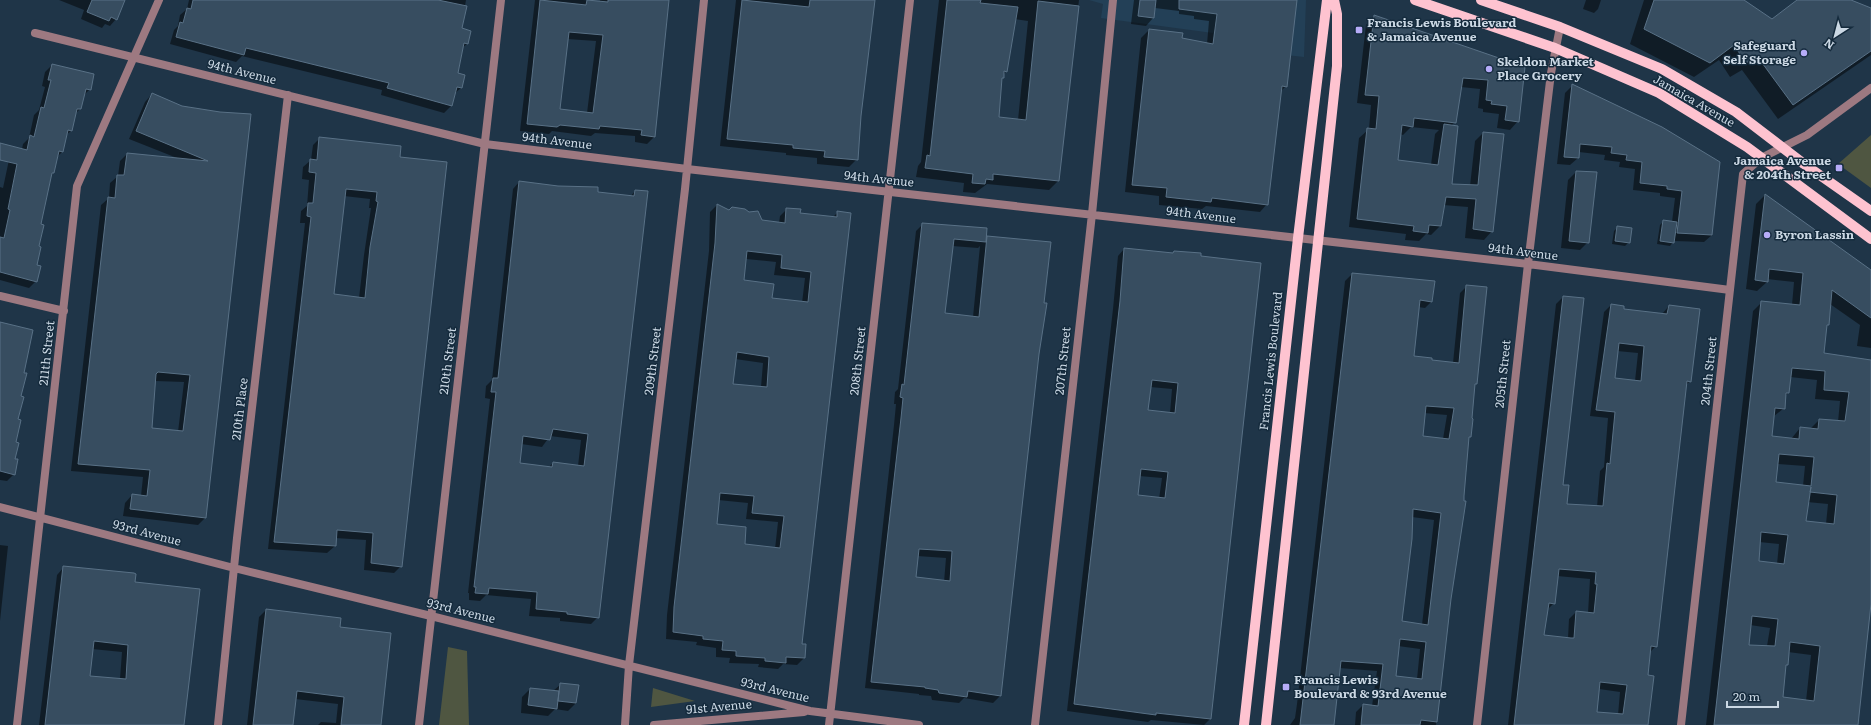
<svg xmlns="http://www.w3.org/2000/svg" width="1871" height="725" viewBox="0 0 1871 725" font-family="Literata,serif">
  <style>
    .built { fill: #234057 }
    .green { fill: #4f5641 }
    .shadow { fill: #0007; fill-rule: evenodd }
    .building { fill: #374d60; stroke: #597186; fill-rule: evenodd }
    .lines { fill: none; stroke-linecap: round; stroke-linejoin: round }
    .minor { stroke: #9d7981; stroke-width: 8 }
    .primary { stroke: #fec3d0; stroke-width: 10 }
    .poi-dot { fill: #b6acf8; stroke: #152b3d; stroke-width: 1.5 }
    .labels { text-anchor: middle; stroke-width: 3; stroke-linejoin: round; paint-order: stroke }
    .poi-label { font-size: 12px; font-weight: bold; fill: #cbd8e4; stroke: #152b3d; text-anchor: start }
    .street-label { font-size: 12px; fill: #cbd8e4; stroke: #152b3d }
  </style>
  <rect width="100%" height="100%" fill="#1f3548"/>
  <path class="built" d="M1089,0H1306L1304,57L1213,47V33L1101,18L1103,4Z"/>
  <path class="green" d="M1871,135V188L1838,164Z
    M448,647L467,651L469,725H439Z
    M653,688L695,701L651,707Z"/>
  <path class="shadow" d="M59,0H125L116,19L110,26L105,24L102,28L81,19L84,10Z
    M189,0H466L461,29L470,31L467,44L462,48L457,74L461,88L454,94L451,106L444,113L381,95L382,90L242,56L236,62L170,44L174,30L178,26L180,15L187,9Z
    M535,0H583L600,2V0H669L654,137L647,144L635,142V136L595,133L591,136L552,131L549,134L520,131ZM567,39L596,41L587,113L559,110Z
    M736,0H873L860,116L857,159L849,167L817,164V158L786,155V153L720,146Z
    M939,0H1079L1058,181L1049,190L987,184L975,193L963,192L964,183L916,177L918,166L921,162ZM1015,19L1028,21L1018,120L998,118L1001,79L1006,71Z
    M1134,0H1296L1286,86L1280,92L1267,204L1260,212L1206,206L1202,209L1159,205V196L1125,192L1141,38L1149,30L1181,39L1207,44L1209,21L1194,19V16L1179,14V11L1155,8L1153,18L1146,26L1131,24Z
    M1586,0H1601L1598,9L1594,13L1583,9Z
    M1644,0H1743L1772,20L1799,0H1848L1871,9V55L1778,119L1742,70L1730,77L1719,60L1694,77L1630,44Z
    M1374,16L1524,67L1518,121L1510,130L1497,128L1499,114L1483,112V109L1478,108L1480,89L1461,87L1455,122L1451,126V185L1470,186L1475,141L1483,133L1492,231L1484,240L1465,238L1468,207L1443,205L1440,226L1431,235L1426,234L1419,241L1405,240L1406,234L1349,227L1359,138L1369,129L1371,105L1357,103L1366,25ZM1411,127L1439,130L1435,134L1431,165L1396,161L1400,134L1403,135Z
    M52,65L90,89L83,96L80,109L75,114L71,131L65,136L62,152L57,157L53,173L50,176L40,225L43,226L35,266L36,281L29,288L0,280V187L3,188L10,155L22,149L23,144L29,138L34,115L39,110L45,87L42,86L45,72Z
    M1573,85L1661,127L1712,235L1704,242L1674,241L1670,246L1657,244L1660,225L1664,221L1672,222L1675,198L1660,196V193L1633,190L1635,169L1619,167L1620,162L1604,160L1605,155L1579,152L1578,158L1570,165L1557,164L1565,93Z
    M152,94L181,106L220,113L250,115L205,518L198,525L123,516L125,503L132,495L141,496L143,477L71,471L101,205L109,198L110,183L118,176L120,161L127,154L177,158L129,139L145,102ZM155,381L184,382L178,432L151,429Z
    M320,138L399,158L401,566L394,573L364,570L366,540L335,538V546L327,553L268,549L305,223H300L301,211L307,206L309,180L302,179L303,167L311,160L313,145ZM344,196L370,199L369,208H371L364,255L359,298L333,294Z
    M1576,172L1588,242L1580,250L1561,248L1568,180Z
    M519,182L630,197L635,191L598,617L591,624L560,621V618L529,616L531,599L486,595L480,601L469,600V593H468L490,399L485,398L486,386L492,380L513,189ZM550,436L581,440L578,466L553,463L549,467L519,464L521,444L542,447Z
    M1765,195L1871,271V348L1857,346L1860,325L1830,304L1828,325L1794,355L1871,365V595L1856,725H1706L1753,311L1762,302L1792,305L1794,282L1767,279V282L1757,291L1746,289L1756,204ZM1790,377L1817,380L1815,399L1840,401L1838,422L1819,420L1810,429L1800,428L1791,439L1771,437L1773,417L1784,408L1785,396L1788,393ZM1777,464L1805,466L1803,486L1775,483ZM1807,502L1828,504L1826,524L1805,522ZM1759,542L1779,544L1777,564L1758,562ZM1750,625L1770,628L1767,646H1748ZM1788,652L1811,655L1806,701L1782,698L1784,667L1787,665Z
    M717,205L729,211L761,221L779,223L780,216L787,209L799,214L832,218L838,212L801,645L804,658L797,665L783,664L778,669L758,667L759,664L729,663L730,658L716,657V648L696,645L697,642L666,639L667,615L709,251L710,212ZM746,259L776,262L774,275L805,278L802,303L771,299L743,281ZM735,359L763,363L761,387L732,385ZM718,500L748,503L746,519L778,522L775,549L744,545L715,525Z
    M923,224L985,239L987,237L1038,354L1000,696L993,703L964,698L959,703L932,700L931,696L919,695V694L865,688L894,425L896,404H894L895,392L898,389L916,231ZM952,246L978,248L980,246L973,317L944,314ZM917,556L946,558L944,582L915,578Z
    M1618,227L1629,242L1625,246L1612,244L1614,231Z
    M1124,249L1172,254L1174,252L1210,719L1204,725L1151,720L1148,722L1067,711L1113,309L1118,256ZM1150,387L1172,389L1170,413L1147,410ZM1139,476L1162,478L1159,499L1137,496Z
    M1352,274L1432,301L1425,308L1418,307L1413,357L1430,361L1453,363L1460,293L1467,286L1476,384L1474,385L1470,436L1468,438L1436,725H1355L1356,712L1363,705L1372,706L1377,671L1339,668L1332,725H1290L1295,718L1297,704L1345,281ZM1424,413L1447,415L1443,439L1422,437ZM1412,517L1434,520L1422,625L1401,622ZM1398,646L1420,649L1417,679L1395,677Z
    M1563,297L1562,486L1566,505L1597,507L1600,471L1604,467L1608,418L1590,416L1604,312L1611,305L1623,310L1662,314L1669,306L1690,381L1685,386L1656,646L1649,653L1647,676L1648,725H1508L1556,304ZM1617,351L1638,353L1635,381L1614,379ZM1557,576L1590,579L1588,613L1576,612L1569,619L1568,638L1543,636L1547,610L1554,603ZM1599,689L1620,692L1618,715L1596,713Z
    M0,323L22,373L14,443V474L7,481L0,480Z
    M0,545L8,546L0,621Z
    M64,567L134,582L183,725H39L57,575ZM92,649L122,652L120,679L89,677Z
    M266,610L339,628L380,725H318L321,722L336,723L338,704L295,699L292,725H296H247L259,617Z
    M561,684L576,703L568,711L555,709L548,716L521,713L522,697L530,689L553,691Z"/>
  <path class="building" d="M92,0H125L117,20L111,17L109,21L87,12Z
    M193,0H438L467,6L462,28L471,31L468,44L464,43L458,73L465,75L462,88L457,87L452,106L387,88L389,83L246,48L244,55L176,37L180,22L183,23L187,8L191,9Z
    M540,0L586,5L587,0L608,2V0H669L655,137L641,135L642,130L600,126L599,129L560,125L557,127L527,124ZM569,32L603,35L593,113L560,109Z
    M742,0L809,7L810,0H875L861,116L858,160L824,157L825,151L793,148V145L727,139Z
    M947,0H981L980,3L1018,7L1007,72L1004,71V78H1002L999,117L1026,120L1038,1L1079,6L1059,181L993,174V180L986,179L985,184L972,183L973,174L925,168L927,155L930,156Z
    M1140,0H1156L1154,18L1138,16Z
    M1179,0H1297L1287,87L1282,86L1268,205L1212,198L1211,202L1166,197L1167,188L1132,185L1149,29L1183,33L1182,38L1213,44L1217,14L1179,9Z
    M1654,0H1744L1772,19L1797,0H1851L1871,8V51L1793,105L1757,56L1746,63L1734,45L1710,63L1644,29Z
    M1374,15L1525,67L1519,122L1505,120L1507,106L1491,104L1492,101L1486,100L1488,80L1463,78L1456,123L1414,118L1413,127L1402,125L1398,160L1438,165L1444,124L1458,126L1452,184L1478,185L1483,132L1504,134L1493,232L1473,229L1476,199L1446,197L1441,226L1429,225L1428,233L1413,231L1414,226L1357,219L1367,128L1376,129L1379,96L1365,95Z
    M52,64L94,74L91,90L86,89L81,109H77L72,131L68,130L63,152L59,151L54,173H52L41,224L44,225L39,246L41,247L37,265L41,266L37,282L0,272V237L4,238L10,210L8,209L17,164L0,160V143L27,150L30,135L34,137L41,107L44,108L51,80H48Z
    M1572,84L1662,127L1720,162L1712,235L1677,233L1682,191L1667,189V186L1640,183L1642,162L1626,160L1627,155L1611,153L1612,147L1580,144L1579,158L1564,157Z
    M152,93L182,106L220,112L251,114L206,518L130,509L132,494L147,496L150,470L78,464L108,197L115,198L117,175H124L127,153L208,161L136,131ZM158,372L190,375L183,431L152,428L156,374Z
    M319,137L401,146L400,157L447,162L402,567L371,563L373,533L337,530L336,546L274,542L311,217L307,216L308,203H313L316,173L309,172L310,159L317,160ZM346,189L377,192L376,201L378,202L370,247L365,298L334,294Z
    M1576,171L1597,172L1589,243L1569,241Z
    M519,181L558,186L598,187V192L634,196L635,190L648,191L599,618L567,614V612L536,609L537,592L489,588L488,594L475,593L476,587H474L496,392H491L493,378H498ZM553,429L588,434L584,466L553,462L552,467L520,463L523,436L550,440Z
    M1765,194L1871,270V318L1832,290L1829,325H1827L1824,353L1871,360V604L1858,725H1714L1761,301L1800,305L1803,273L1769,269L1768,282L1755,280ZM1792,368L1825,371L1824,390L1849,392L1845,421L1819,419L1818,429L1800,427L1799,439L1772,436L1775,408L1785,409L1786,393H1789ZM1779,454L1814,457L1811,486L1776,482ZM1811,487L1810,492L1837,495L1834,524L1806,521ZM1761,532L1788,535L1784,564L1759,561ZM1752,616L1778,619L1775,646L1749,645ZM1790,642L1820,646L1814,701L1783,697L1786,665H1788Z
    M717,204L729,210L732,207L745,209L749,212L758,211L762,220L785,223L786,208L801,209L800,213L837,217V211L851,213L805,617L802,644H806L805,658L786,657V663L765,661V658L736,656V651L722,650L723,641L703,639V636L673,632L674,607L715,243ZM747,251L782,255L781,268L811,272L808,302L772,298L774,284L744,280ZM737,352L769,357L767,387L733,384ZM720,493L754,496L752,513L784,516L780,548L745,544L746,527L717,524Z
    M1663,220L1677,222L1674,243L1660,241Z
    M922,223L987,228L986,242L954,239L945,313L979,317L987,236L1051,242L1044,303H1047L1039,354L1001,696L968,691L967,697L939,693L938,690L925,688V687L871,682L901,418L903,398L900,397L902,384L904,385ZM919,549L952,551L950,581L916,577Z
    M1617,226L1632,228L1630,243L1615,241Z
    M1124,248L1173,253L1174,251L1201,253V256L1261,263L1211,719L1156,713V715L1074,704L1120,301ZM1152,380L1178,383L1175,413L1148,410ZM1141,469L1168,472L1165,498L1138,495Z
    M1352,273L1435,281L1432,302L1420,300L1414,356L1432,358V360L1459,363L1466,285L1487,287L1477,384H1475L1472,418L1473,419L1471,437H1469L1464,496V501H1466L1451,599L1437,722L1421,720L1420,725H1361L1363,704L1378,706L1383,664L1341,661L1334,725H1300ZM1426,406L1454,408L1449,439L1423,436ZM1413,509L1441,513L1428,625L1402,621L1412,539ZM1400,639L1426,642L1422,679L1396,676Z
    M1563,296L1584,298L1563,485H1569L1567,504L1603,506L1607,463L1610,464L1615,412L1596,410L1611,304L1624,306V309L1667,314L1669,305L1700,309L1691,382L1687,381L1657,647L1651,646L1648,675L1654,676L1648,725H1514ZM1619,343L1644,346L1641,381L1615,378ZM1559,569L1596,572L1595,584H1597L1594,613L1576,611L1574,638H1571L1544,635L1549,603L1555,604ZM1600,682L1627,685L1623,714L1597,712Z
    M0,322L33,330L24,373H27L21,396L24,397L18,419L21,420L16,442L19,443L15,459H18L15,475L0,471Z
    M63,566L134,573L136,574L135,582L200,589L184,725H45ZM94,641L128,645L126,679L90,676Z
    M266,609L341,618L340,627L391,633L381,725H341L344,697L297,691L293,725H253Z
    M560,683L579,685L576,703L558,701Z
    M530,688L559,691L557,709L528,705Z"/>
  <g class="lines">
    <path class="minor" d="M35,33L485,144L687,169L1528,264L1730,290
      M0,296L64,311
      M0,507L234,568L431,616L810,711L919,725
      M17,725L77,186L159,0
      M218,725L237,538L288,95
      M419,725L501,0
      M625,725L629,665L685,189L704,0
      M654,725L804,712
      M829,725L910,0
      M1035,725L1092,214L1113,0
      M1477,725L1528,264L1551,73L1560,27
      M1681,725L1743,174L1761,158L1807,135L1871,88"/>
    <path class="primary" d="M1415,0L1555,48L1659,93L1747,147L1871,239
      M1481,0L1560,27L1662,69L1736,112L1804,164L1871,211
      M1244,725L1298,238L1327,0
      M1266,725L1337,66V14L1334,0"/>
  </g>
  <g class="poi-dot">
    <rect x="1355" y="26" width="8" height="8" rx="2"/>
    <circle cx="1804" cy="53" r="4"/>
    <circle cx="1489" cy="69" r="4"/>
    <rect x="1835" y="164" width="8" height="8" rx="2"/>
    <circle cx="1767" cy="235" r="4"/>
    <rect x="1282" y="683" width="8" height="8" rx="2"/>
  </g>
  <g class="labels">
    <g class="poi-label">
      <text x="1367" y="27">Francis Lewis Boulevard<tspan x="1367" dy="14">&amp; Jamaica Avenue</tspan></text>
      <text x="1796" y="50" text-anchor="end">Safeguard<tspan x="1796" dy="14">Self Storage</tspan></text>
      <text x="1497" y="66">Skeldon Market<tspan x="1497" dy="14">Place Grocery</tspan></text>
      <text x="1831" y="165" text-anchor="end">Jamaica Avenue<tspan x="1831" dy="14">&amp; 204th Street</tspan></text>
      <text x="1775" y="239">Byron Lassin</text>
      <text x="1294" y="684">Francis Lewis<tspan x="1294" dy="14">Boulevard &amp; 93rd Avenue</tspan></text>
    </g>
    <g class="street-label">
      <text transform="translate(242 72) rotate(14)" y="4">94th Avenue</text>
      <text transform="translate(1694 101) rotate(30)" y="4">Jamaica Avenue</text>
      <text transform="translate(557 141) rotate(7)" y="4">94th Avenue</text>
      <text transform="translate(879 179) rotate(6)" y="4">94th Avenue</text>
      <text transform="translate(1201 215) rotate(7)" y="4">94th Avenue</text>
      <text transform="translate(1523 252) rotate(7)" y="4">94th Avenue</text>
      <text transform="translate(47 353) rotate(-84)" y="4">211th Street</text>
      <text transform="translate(448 361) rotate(-83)" y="4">210th Street</text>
      <text transform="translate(653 361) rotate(-83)" y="4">209th Street</text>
      <text transform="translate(858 361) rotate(-84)" y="4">208th Street</text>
      <text transform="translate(1063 361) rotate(-84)" y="4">207th Street</text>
      <text transform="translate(1271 361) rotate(-84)" y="4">Francis Lewis Boulevard</text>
      <text transform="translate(1709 371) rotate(-84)" y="4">204th Street</text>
      <text transform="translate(1503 374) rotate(-84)" y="4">205th Street</text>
      <text transform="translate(240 409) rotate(-83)" y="4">210th Place</text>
      <text transform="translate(147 533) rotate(15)" y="4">93rd Avenue</text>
      <text transform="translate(461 611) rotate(14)" y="4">93rd Avenue</text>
      <text transform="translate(775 690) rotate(14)" y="4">93rd Avenue</text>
      <text transform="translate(719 707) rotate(-5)" y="4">91st Avenue</text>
    </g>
  </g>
  <g transform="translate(1835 36) rotate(216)" stroke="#152b3d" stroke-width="3" paint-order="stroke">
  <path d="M0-3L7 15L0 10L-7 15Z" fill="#cbd8e4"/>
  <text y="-6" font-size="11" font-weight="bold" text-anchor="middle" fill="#cbd8e4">N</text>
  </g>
  <path d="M1727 701v6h51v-6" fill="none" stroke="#cbd8e4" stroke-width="2"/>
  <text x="1733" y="701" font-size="12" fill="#cbd8e4" stroke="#152b3d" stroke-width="3" paint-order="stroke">20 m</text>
</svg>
